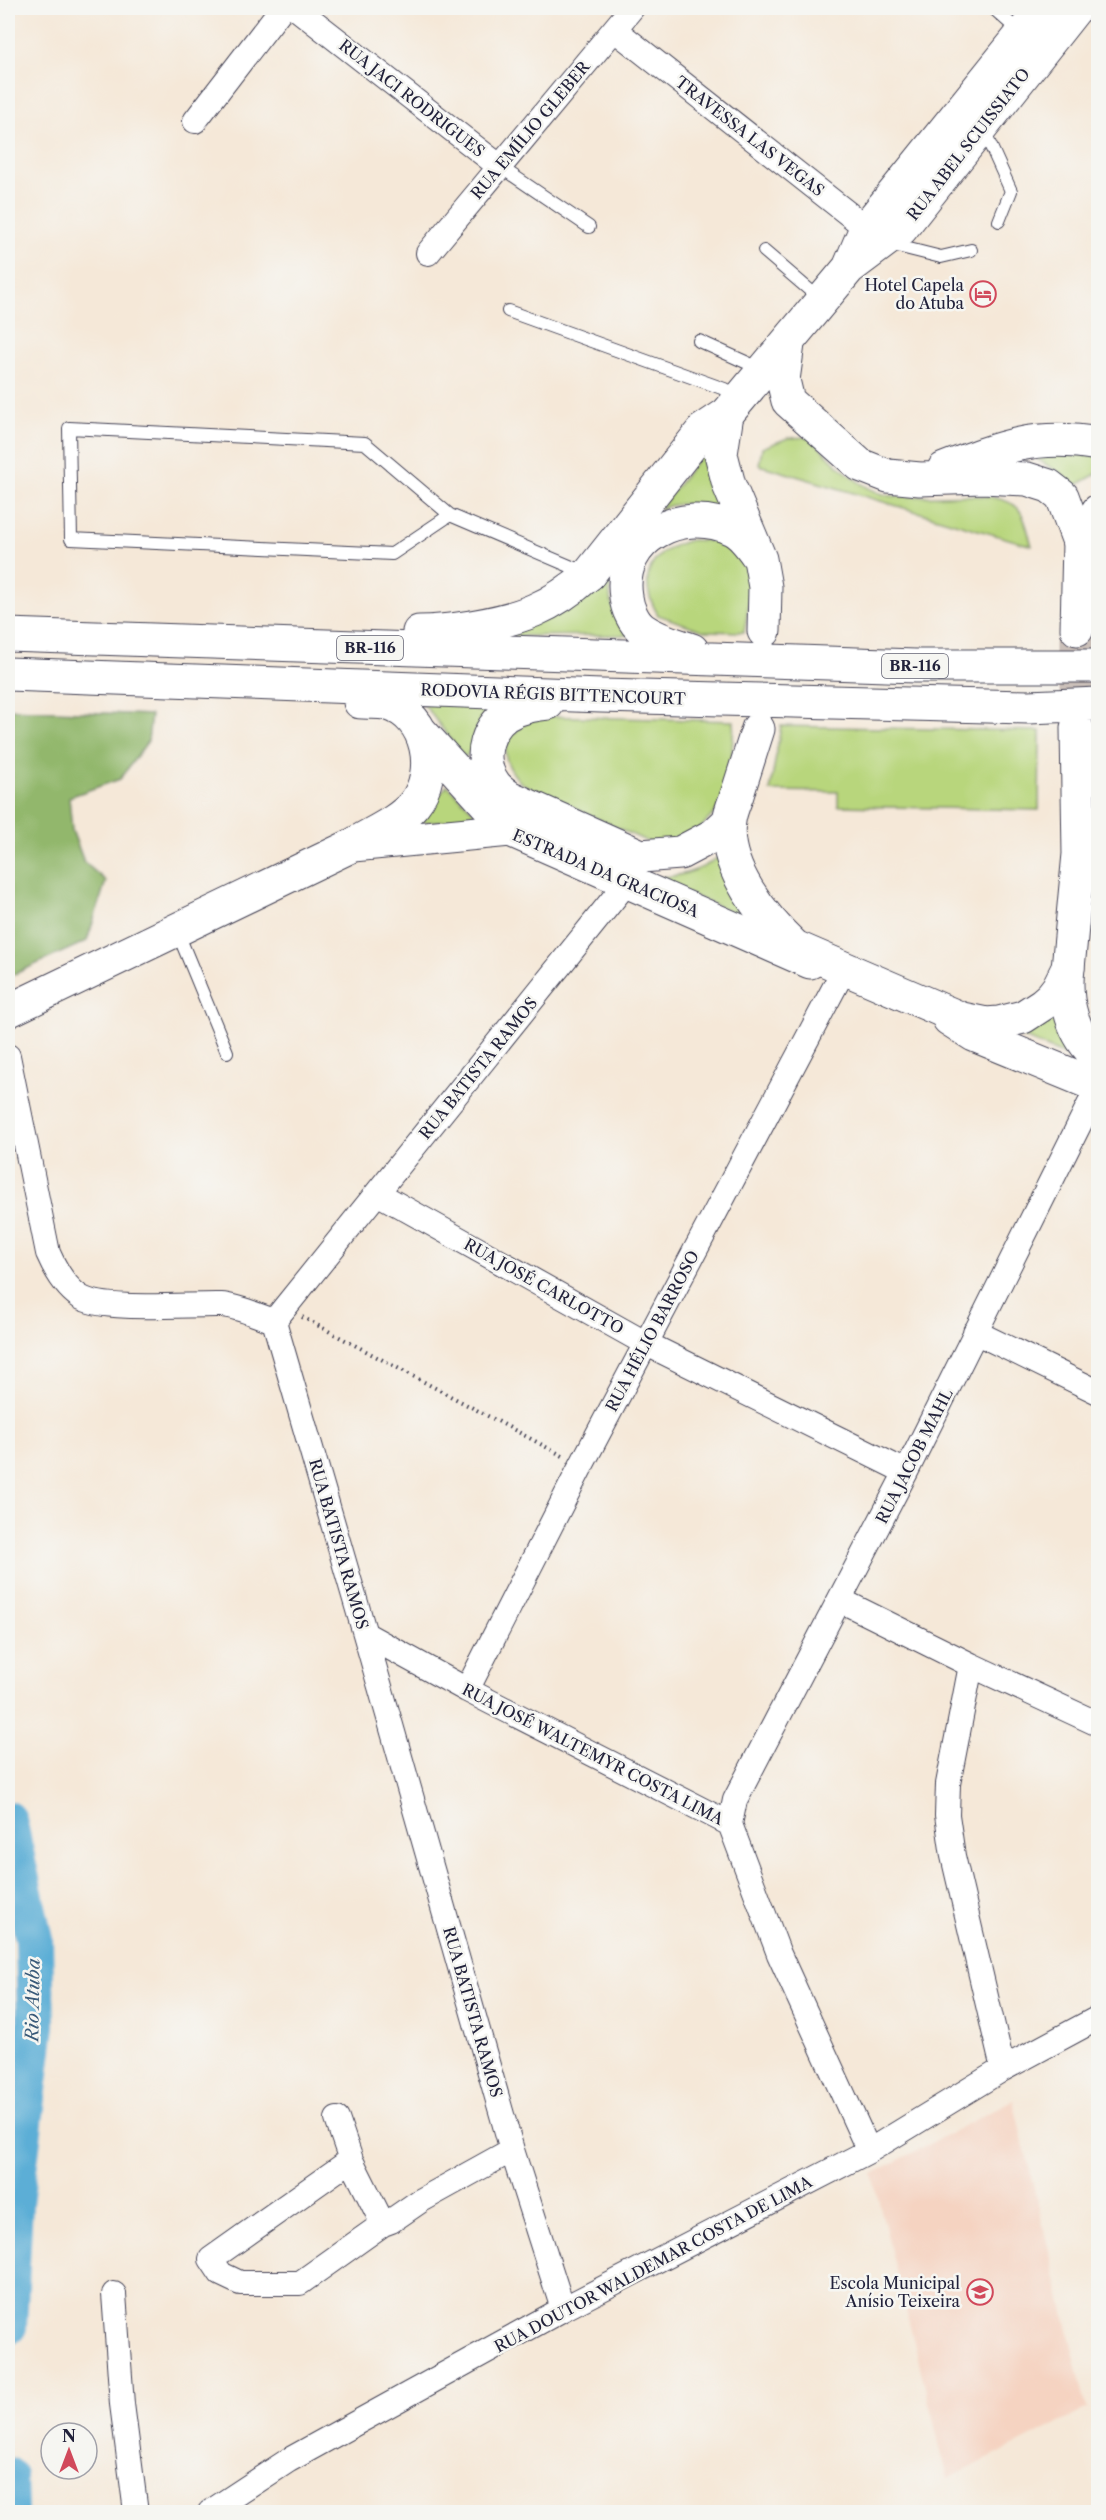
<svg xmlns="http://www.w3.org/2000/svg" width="1106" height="2520" viewBox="0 0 1106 2520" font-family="'Libre Caslon Text',serif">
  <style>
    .built { fill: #f5d3c1 }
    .green { fill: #b8d67c; stroke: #6d7c5c; stroke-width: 1.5 }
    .forest { fill: #92b76c; stroke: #5a6c54; stroke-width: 1.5 }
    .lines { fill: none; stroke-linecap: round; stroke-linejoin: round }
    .river { stroke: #5baed6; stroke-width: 38 }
    .highway-tunnel { stroke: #cbc0b9; stroke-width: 33; stroke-dasharray: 33 16; stroke-linecap: butt }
    .lane-casing { stroke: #424053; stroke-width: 14 }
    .street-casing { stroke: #424053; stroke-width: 26 }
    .secondary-casing { stroke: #424053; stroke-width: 35 }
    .primary-casing { stroke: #424053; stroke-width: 35 }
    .highway-casing { stroke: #424053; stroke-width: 35 }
    .path { stroke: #424053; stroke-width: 4; stroke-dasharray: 1.5 4.5; stroke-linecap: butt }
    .lane { stroke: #fff; stroke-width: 12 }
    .street { stroke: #fff; stroke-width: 24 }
    .secondary { stroke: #fff; stroke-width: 33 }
    .primary { stroke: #fff; stroke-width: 33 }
    .highway { stroke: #fff; stroke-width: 33 }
    .labels { text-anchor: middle; stroke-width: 5; stroke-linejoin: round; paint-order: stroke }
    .shield { fill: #f6f6f2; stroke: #626272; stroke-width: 1.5 }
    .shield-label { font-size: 15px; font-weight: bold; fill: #22223b }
    .street-label { font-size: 16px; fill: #22223b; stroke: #f6f6f2 }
    .poi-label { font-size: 16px; fill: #22223b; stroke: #f6f6f2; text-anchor: end }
    .water-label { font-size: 18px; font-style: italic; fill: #395a79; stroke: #f6f6f2 }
  </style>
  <rect width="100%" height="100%" fill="#f6f6f2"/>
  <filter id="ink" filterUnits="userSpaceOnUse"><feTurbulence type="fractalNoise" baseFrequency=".0167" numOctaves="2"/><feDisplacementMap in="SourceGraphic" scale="12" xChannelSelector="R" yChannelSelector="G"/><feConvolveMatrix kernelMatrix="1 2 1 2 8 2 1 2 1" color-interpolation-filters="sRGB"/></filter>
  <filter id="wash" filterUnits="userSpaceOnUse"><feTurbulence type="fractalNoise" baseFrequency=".008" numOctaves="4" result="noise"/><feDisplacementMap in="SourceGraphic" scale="24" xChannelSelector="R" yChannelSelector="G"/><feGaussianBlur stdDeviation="1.35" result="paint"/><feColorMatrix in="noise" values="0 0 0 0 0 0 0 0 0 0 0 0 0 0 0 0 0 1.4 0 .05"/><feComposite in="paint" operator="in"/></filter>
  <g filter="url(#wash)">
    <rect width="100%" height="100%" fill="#f5e8d8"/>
    <path class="built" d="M1013,2100L1087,2409L948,2479L872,2174Z"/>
    <path class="green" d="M809,437C832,458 855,487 886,495C917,502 1002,484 1020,511C1026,520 1029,536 1032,546L759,465L762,448L788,438Z
      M703,452L722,498L732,516C706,508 685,497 659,510Z
      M1029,454L1098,455V473L1073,487L1060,473Z
      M691,540C707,540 728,541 739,554C754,572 748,612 744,632L704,631L658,615C636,577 650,551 691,540Z
      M1098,540V633L1094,634V549Z
      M617,558C605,592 607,608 631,635L509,636Z
      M422,702L498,705L465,758Z
      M539,716L734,721L730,780L718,809L699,830L676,841L650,843L521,783C493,752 505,733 539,716Z
      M781,726L1040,731L1039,810L838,806V792L770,791Z
      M447,785L480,818L414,823L446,787Z
      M720,856L761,924L650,878C677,877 698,873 720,856Z
      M1053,1012L1082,1062L1022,1037Z"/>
    <path class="forest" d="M8,709L151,715L148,741L120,779L69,797L72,830L84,862L106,881L87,941L8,977Z"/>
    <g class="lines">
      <path class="river" d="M8,1820L34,1939L36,2025L14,2203L8,2326
        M8,2476L9,2512"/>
    </g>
  </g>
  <g filter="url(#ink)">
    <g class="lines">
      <path class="highway-tunnel" d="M1077,629V728"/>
      <g class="lane-casing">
        <path id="lane" d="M993,8L1021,33
          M984,131L1011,191L999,221
          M499,166L589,227
          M889,244L941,257L971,250
          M764,251L820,299
          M508,311L741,395
          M699,341L761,369
          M450,515L392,554L71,539L69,428L365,443L450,515L586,573
          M177,931L227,1052"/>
      </g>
      <g class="street-casing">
        <path id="street" d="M296,8L499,166
          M615,30L879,238
          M195,121L282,8
          M428,253L632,8
          M8,1056L48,1253C55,1269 65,1287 80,1297C104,1312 190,1304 221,1305C238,1306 258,1316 274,1321
          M377,1193L645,1343L906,1472
          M975,1332L1098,1392
          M840,1600L971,1665L1098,1724
          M365,1634L467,1690L730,1824L779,1954L869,2151
          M971,1665L948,1784L947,1815L953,1856L1003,2069
          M467,1690L581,1466L841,975
          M730,1824L735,1800L906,1472L1098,1087
          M337,2119L351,2160L383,2224
          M351,2160L211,2259L221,2274L240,2283H300L383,2224L391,2221L420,2201L512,2150
          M114,2294L122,2404L136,2512
          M563,2309L512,2150L365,1634L274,1321L627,882
          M210,2512L289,2460L563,2309L869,2151L1003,2069L1098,2018"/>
      </g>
      <g class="secondary-casing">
        <path id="secondary" d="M849,268L866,228L1043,8
          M788,344L783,380L788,401L860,465L888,476L920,479L982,477L1027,479L1049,486L1062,496L1079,542
          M944,469C1000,447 1037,433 1098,444
          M589,574L703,430L727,414L849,268L901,229L1076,8
          M8,1011L353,845L510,830"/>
      </g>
      <g class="primary-casing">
        <path id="primary" d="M510,830L810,962
          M1068,968C1064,1001 1072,1035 1098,1057
          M949,1019L974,1035L1098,1086"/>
      </g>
      <g class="highway-casing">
        <path id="highway" d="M727,414L721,454L729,485L760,559L765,587L764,631
          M1077,629L1079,542L1098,511
          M419,632C437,632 453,630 471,627C520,619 551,608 589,574
          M8,635L915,666H1098
          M692,650C675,644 657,640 642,629C633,622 627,607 626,597C616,537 683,505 732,529C744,535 752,548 760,559
          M8,674L601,696L1029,707L1098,704
          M548,703C538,704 526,706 516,710C487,721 475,759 495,785C498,789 504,793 509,797L641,856L680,853L714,835L729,821
          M758,729C751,751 744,773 737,795C734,803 730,812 729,821C722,867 764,918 795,947L962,1019L986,1024L999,1023L1023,1017L1043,1004L1051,997L1058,988L1068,968L1079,854L1077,728
          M421,732L510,830
          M353,845C372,833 399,822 414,804C439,773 429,716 388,704C379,701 368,703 360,702"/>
      </g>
      <path class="path" d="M302,1317L563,1456"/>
      <use href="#lane" class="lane"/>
      <use href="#street" class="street"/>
      <use href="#secondary" class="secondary"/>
      <use href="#primary" class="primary"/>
      <use href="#highway" class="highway"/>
    </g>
  </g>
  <defs>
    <g id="hotel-ring" transform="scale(1.35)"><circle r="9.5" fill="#f6f6f2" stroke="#d1495b" stroke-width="1.5"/><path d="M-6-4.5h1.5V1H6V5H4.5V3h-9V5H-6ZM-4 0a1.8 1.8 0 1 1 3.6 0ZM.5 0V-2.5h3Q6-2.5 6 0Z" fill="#d1495b"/></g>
    <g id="school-ring" transform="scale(1.35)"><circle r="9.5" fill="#f6f6f2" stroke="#d1495b" stroke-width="1.5"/><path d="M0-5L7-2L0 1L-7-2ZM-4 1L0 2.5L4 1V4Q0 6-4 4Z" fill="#d1495b"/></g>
  </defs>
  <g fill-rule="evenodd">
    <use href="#hotel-ring" x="983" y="294"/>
    <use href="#school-ring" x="980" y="2292"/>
  </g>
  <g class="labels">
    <g class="shield">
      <rect x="337" y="636" width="66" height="24" rx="4.5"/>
      <rect x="882" y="654" width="66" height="24" rx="4.5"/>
    </g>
    <g class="shield-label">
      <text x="370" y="653">BR-116</text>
      <text x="915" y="671">BR-116</text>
    </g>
    <g class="street-label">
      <text transform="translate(412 98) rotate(38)" y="6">RUA JACI RODRIGUES</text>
      <text transform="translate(530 130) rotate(-50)" y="6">RUA EMÍLIO GLEBER</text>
      <text transform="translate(750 136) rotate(38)" y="6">TRAVESSA LAS VEGAS</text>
      <text transform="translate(968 144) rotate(-52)" y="6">RUA ABEL SCUISSIATO</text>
      <text transform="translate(553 694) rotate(2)" y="6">RODOVIA RÉGIS BITTENCOURT</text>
      <text transform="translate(606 873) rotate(23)" y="6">ESTRADA DA GRACIOSA</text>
      <text transform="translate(478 1068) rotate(-51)" y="6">RUA BATISTA RAMOS</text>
      <text transform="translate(544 1286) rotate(29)" y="6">RUA JOSÉ CARLOTTO</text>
      <text transform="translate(652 1331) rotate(-62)" y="6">RUA HÉLIO BARROSO</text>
      <text transform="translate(914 1456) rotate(-63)" y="6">RUA JACOB MAHL</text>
      <text transform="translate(339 1544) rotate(74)" y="6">RUA BATISTA RAMOS</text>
      <text transform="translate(593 1754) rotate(27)" y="6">RUA JOSÉ WALTEMYR COSTA LIMA</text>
      <text transform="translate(473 2012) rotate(74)" y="6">RUA BATISTA RAMOS</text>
      <text transform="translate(653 2264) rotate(-28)" y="6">RUA DOUTOR WALDEMAR COSTA DE LIMA</text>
    </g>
    <g class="poi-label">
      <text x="964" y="291">Hotel Capela<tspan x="964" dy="18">do Atuba</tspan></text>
      <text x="960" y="2289">Escola Municipal<tspan x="960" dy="18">Anísio Teixeira</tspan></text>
    </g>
    <g class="water-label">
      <text transform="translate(33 2000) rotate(-89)" y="6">Rio Atuba</text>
    </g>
  </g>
  <rect width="1106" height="2520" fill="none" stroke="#f6f6f2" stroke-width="30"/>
  <g transform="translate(69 2451)"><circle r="28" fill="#f6f6f2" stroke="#a1a1a9" stroke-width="1.5"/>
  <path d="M0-4.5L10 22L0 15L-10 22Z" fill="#d1495b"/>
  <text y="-9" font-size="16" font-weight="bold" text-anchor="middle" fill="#22223b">N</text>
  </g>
</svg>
